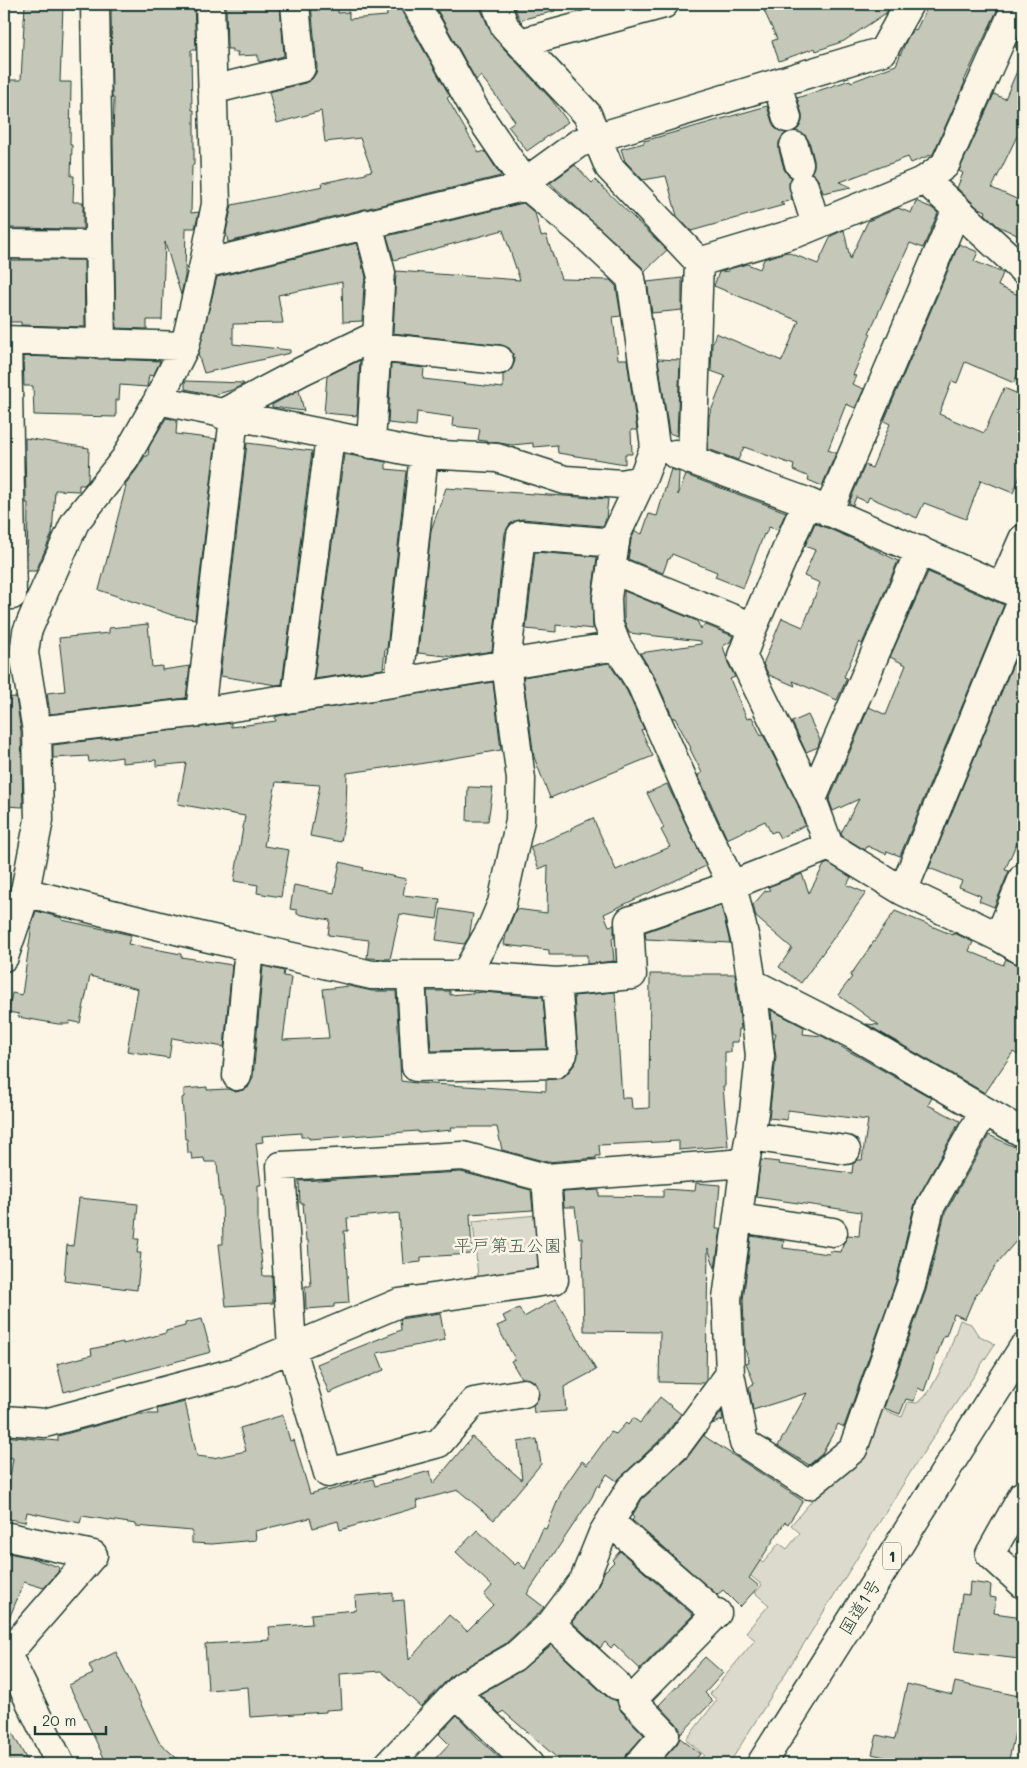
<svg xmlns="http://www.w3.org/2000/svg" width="1027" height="1768" viewBox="0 0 1027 1768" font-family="Mali,'Klee One',sans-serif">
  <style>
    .green { fill: #dcdacc; stroke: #7e8c80 }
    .building { fill: #c5c7b9; stroke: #1f3d34 }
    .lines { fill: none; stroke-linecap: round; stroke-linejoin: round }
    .minor-casing { stroke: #1f3d34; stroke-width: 31 }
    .highway-casing { stroke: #1f3d34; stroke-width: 31 }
    .minor { stroke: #fcf5e5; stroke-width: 28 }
    .highway { stroke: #fcf5e5; stroke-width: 28 }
    .labels { text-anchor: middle; stroke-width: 5; stroke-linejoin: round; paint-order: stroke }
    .shield { fill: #fcf5e5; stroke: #617469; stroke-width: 1 }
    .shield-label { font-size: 16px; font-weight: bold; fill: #1f3d34 }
    .park-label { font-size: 18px; fill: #455c52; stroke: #fcf5e5 }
    .street-label { font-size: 18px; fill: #1f3d34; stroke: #fcf5e5 }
  </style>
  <rect width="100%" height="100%" fill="#fcf5e5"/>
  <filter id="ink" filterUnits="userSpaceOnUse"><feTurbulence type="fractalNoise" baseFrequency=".02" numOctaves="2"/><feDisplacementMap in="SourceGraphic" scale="10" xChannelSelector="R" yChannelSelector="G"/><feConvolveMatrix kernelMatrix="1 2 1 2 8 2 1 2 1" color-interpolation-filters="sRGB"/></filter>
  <g filter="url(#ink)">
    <path class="green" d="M537,1215L543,1264L535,1272L478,1277L473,1221Z
      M960,1320L971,1324L978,1335L995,1344L915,1465L729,1764H696L704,1755L686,1740L717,1700L710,1694L755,1640L746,1632L769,1605L755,1593L762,1585L735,1563L756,1558L763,1563L779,1543L787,1549L800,1533L791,1525L815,1497L858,1455L876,1407L902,1417L908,1402L917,1403L929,1392L946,1360Z"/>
    <path class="building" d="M25,4L63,6L60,82H71L70,145H72L71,176H74L73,202H83V229L4,228V80H21Z
      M111,4H194L196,50H191L192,110H194V165H192L191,213L199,212L195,228H186L185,276L181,295L165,242L162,320H147V329L116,328L113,142L114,98H112Z
      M226,4H280L284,56L261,62L258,61V55L237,56L238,52H232V49H227Z
      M311,4H338V13L349,12V19L387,16L386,4H400L402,12L450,96L447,98L479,153L485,151L501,176L228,242L226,232L232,205L323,186L322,183L366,174V172L372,171L360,138L325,142L321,111L277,123L269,92L305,83L312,79L316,73L317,67Z
      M442,4H481V10L493,37L551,99L568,122L527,151L508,126L515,121L481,76L476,80L435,6Z
      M513,4H554L555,11L520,20Z
      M761,4H891L886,13L844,41L816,51L815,48L779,61L772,41L777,39Z
      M929,4H1000L964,81L965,82L933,154L911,163L908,157L840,182L851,187L823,193L819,181L811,173L814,167V160L809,141L805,135L795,131L799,128L802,121V114L797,98L850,80L851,82L896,65L907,39L913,29L916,30Z
      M1023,28V52L1015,47Z
      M1023,57V139L1017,136L992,188L1023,202V238L998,226L985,214L986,211L978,208L957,188L963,173L959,171L994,94L1005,99Z
      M767,106L772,122L776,129L786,133L779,142V150L784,169L788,175L792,177L789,183L792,200L780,203L784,205L691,231L677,216L666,176L643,180L625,161L621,149L644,143V141Z
      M575,165L592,183L595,180L667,250L644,272L642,267L550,183Z
      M916,201L932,208L938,213L923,248L910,243L869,333L871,334L853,375L856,376L852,384L864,389L855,408L846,404L828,450L836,453L822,486L808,480L809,477L793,470L794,465L744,447L738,460L708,449L709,416L725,376L711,371L712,344L716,333L782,361L799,321L714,286L719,272L729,271V269L747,264L760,269L764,259L787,252L818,264L831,236L844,230L850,259L868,221L898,208L911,213Z
      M523,203L535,213L541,236L546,235L561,279L610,280L616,286L621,316L613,317L618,359H627L637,430H631L632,454H625V464L558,453L557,445L533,447V443L512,445L478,440L480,429L452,426L453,417L417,412L416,426L388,423L391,364L424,368L423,379L503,388V375L511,370L515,361L513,354L509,348L501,345L393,333L396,271L520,280L503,230L394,260L387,236Z
      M357,243L363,268H362H364L366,278L364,284L362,321L343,322L342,282L278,295L283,323L233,324V344L290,350V353L204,373L198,354L217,277Z
      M959,244L978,252L974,261L1003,273L998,286L1023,297V360L1014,383L965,362L957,383L952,381L939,414L984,433L1004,388L1023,396V470L1013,493L981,480L966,519L924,503L917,518L869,497L867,502L856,497L853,505L849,503L865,465L872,468L890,424L884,421Z
      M4,260H84L85,327L21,325V322H4Z
      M682,278V310L652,313L647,282Z
      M23,356L160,361V362L153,376L149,375L147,387L120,385L119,400H116V417L34,415L33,386H24Z
      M658,359L680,360L677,436L669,433Z
      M360,360L357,416L324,413L327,376Z
      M185,381L243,383L244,384L232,390L214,395L185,389Z
      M299,390L304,411L272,407V405Z
      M166,418L177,420L176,434L216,439L195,619L175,616L99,590L126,486H124L137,469L145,456H148L149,447Z
      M25,438L89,448L88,481L84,485H79V491L55,490L52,534L36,571H27L28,503H26Z
      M247,443L312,451L282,684L276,685L220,676Z
      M344,454L386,462V469L406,471L387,649H385L383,669L314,679Z
      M671,469L679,472L678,495L686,475L786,512L778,530L769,527L765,535L764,534L743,588L715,577L717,572L672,554L670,559H668L663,573L628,559L631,540L635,531L642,534L649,514L657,516Z
      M446,488L608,499L606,519L603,526L522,519L515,521L509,525L505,533L492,651L455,657L418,653L431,530Z
      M815,523L860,542L898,561L862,644L859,642L844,677L847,678L837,700L793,681L795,686L769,675L763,664L782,618L803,627L820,583L804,576L815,550L805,546Z
      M535,552L597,557L592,596L593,629L556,625V632L526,629Z
      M928,572L1004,605L900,856L887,851L886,854L867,846L865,850L842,836L841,833L859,799L833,811L829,800L869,707L886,715L906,665L890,657Z
      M624,591L697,621L701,629V627L706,625L733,636L730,642L723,646L728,663L735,677L730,679L747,719L752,717L761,736L763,735L798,805L805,825L780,838L776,831L771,833L765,821L727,839L698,775L702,773L690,749L691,748L675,718H673L655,678L640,653L701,644V641L629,633L624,620Z
      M148,624L152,667L162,666V670L190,666L186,698L50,714L47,693L65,691L59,638L109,633V628Z
      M1023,640V828L1005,870L1009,871L994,907L979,901L981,896L959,887L962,881L929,868Z
      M609,663L627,691L644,729L641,730L653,756L550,798L534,757L523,677Z
      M493,682L501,750L413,765V764L347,773L346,810L341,842L310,836L320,785L276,782L264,846L289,850L281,897L257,893L258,885L234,881L245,816L178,804L186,763L156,766V760L122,763V757L89,762L88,756L53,758V745L231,723V727L276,721L275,717L282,715Z
      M16,697L21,732L23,807L4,806V698Z
      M808,715L820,740L818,747L806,752L792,722Z
      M667,784L706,866L604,914L609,926L614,925V938H612L614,961L587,964V955H549V950L504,945L506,934L516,909L547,913L548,865L539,869L530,847L571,830V828L593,818L616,870L670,847L661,830L664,828L647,793Z
      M468,787L493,788L488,821H467Z
      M340,862L364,868L363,870L406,879L403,895L440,899L437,919L400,914L390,959L367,958L369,940L328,935L330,920L297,914V910L290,909L294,885L334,893Z
      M828,863L851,877L847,885L866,893L801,983L779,967L792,948L756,917L753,905L765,891L770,890L768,887L802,874L809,893L824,865Z
      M721,905L730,943L646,939L645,932Z
      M441,909L473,914L469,937L464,944L436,940Z
      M36,911L62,918V920L131,935L128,944L181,954V957L232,965L224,1047L172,1038L169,1058L127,1051L138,989L90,976L80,1023L70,1021L69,1024H58L18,1017L19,1014L8,1012L12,993L22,995L32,924Z
      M895,911L953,935L954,933L973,942L969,951L1003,965L1006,959L1015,964L1023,967V1058L1013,1052L985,1093L866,1024L879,1025L838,995L852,977L850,976Z
      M263,966L284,971L283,976L291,977L283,1040L329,1038L323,989L349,986L372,991H396L401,1081L416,1083L546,1091V1080L562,1078L567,1074L575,1064L578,1053L574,996L615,992L622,1098H631L632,1109L649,1108L650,974H735L741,1029H739L738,1042H731V1052H725V1086H723L728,1146L679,1150V1141L599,1145L600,1156H596V1158L547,1162L502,1150L497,1127H451L452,1130L418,1133V1131L309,1139V1137H301V1133L262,1136L263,1142L256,1143L261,1185H258V1227L263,1276H272L273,1303L226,1306L219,1244H223L222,1197H220L217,1162H205L204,1158L192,1159L191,1153H188L187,1139H185L182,1098L184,1097V1089L207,1087V1090L228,1089L236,1092L248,1088L253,1077Z
      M427,991H450V995L483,992L543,997L547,1049L431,1051Z
      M771,1010L804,1027L803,1034L822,1036L932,1098L928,1105L960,1121L915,1203L896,1281L844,1427L838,1424L822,1454L809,1465L778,1446L807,1393L753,1410L749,1387L754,1383L746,1363L749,1362L745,1349L743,1300L751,1236L784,1241L783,1248L829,1254L830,1251L841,1252L843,1244L848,1235L859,1236L861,1212L756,1197L760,1165L761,1160L779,1162L778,1164L852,1173L853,1164L858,1160H862L868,1120L788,1110L787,1120L769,1118L776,1057L774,1043L776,1033H773Z
      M989,1135L1023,1151V1233L999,1261L973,1300L965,1319L954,1314L946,1336L944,1335L924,1391L918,1388L914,1401L906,1399L900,1414L884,1408L926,1290L945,1213Z
      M461,1172L531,1190L533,1210L470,1214L472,1254L421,1257V1262L403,1264L399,1213L347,1218L348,1231H344L349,1303L334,1304V1307L306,1309L305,1286H311L308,1240H306L303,1203H300L299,1181Z
      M696,1183L720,1185L716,1229H721L715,1268L708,1248L706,1380L704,1383L659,1382L660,1332L584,1331L582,1238H579L575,1207H564L563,1192L599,1190V1196L663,1197V1189L695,1191Z
      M79,1198L138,1204L135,1239H139L137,1253H141L137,1290L64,1281L67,1245L73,1246Z
      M556,1299L596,1370L564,1387L566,1411L534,1413L533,1405L538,1399L539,1390L536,1383L530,1379L521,1378L511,1361L515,1359L497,1326L506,1322L503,1316L519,1308L524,1317Z
      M440,1313L445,1340L377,1353L384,1370L329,1393L317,1364L401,1330L400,1319Z
      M202,1319L211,1352L64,1392L57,1364L92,1355L91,1349L123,1342V1344L166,1333V1331L185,1326V1323Z
      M660,1397L681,1414L664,1436L617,1481L607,1474L599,1487L597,1485L592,1497L527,1594L544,1607L539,1613L505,1644L452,1675L421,1707L381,1671L340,1674L342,1709L326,1710V1712L250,1717L248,1687L208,1690L205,1644L270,1640L269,1627L312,1624L311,1614L356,1610L355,1596L393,1593V1601L404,1600L409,1660L449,1615L467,1631L493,1605L484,1595L492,1586L456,1552L477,1530L515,1565L518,1562L525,1569L543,1528L546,1529L562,1490L582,1461L587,1465L611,1432L616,1434L626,1423L628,1425L633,1418L640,1423Z
      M185,1402L197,1456L213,1458L246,1451L240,1428L283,1415L290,1441L294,1440L310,1494L326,1489L327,1491L373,1479L375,1486L430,1471L433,1484L472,1437L522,1480L518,1442L537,1439L541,1464L494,1520L458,1490L416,1501L418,1507L340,1530L338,1521L313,1528L310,1518L255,1531L256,1540L212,1544L192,1543V1531L136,1526V1524L82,1516L80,1523L27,1512L25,1522L4,1518L13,1458L4,1457V1436L58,1441V1436L139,1414H158L157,1409Z
      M722,1412L723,1420L712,1424Z
      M706,1432L704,1436L803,1501L788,1524L785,1522L749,1578L759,1586L740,1607L723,1590L717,1595L632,1520L634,1518L632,1516L642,1499L687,1458Z
      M620,1551L693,1615L640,1669L614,1644L611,1648L605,1642L600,1648L572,1622L597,1589L604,1572L614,1562L612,1560Z
      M8,1553L28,1557L59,1567L58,1572L44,1588L24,1582L4,1631V1566Z
      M970,1582L991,1585L990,1597L996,1598L994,1613L1023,1617L1019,1659L954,1651L962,1594L969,1595Z
      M551,1645L606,1696L617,1701L621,1711L644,1735L627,1754L624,1764H564L503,1711L500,1714L480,1694L522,1670Z
      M116,1652L159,1742L183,1764H107L69,1685L93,1674L89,1665Z
      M705,1657L723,1673L705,1693L713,1701L680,1735V1729L676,1723L659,1705Z
      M955,1682L1023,1697L1008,1764H913L872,1754L877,1735L895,1739L907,1684L952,1695Z
      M457,1715L477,1737L506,1764H430L449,1744L439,1734Z
      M4,1717L29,1764H4Z
      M680,1738L700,1754L692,1764H659L677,1744Z"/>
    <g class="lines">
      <g class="minor-casing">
        <path id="minor" d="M95,4L101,344
          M416,4L474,108L527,186L584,234L631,278L655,446L642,480L616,535L607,598L608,623L617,646L641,684L698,814L732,885L745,939L752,983L760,1056L754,1112L745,1163L727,1299L730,1374L744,1443L809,1485L853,1449L911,1285L930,1207L984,1111
          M496,4L505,27L587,114L609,167L699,262L692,460
          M520,43L664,4
          M777,83L787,118
          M212,90L301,68L295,4
          M794,146L799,164
          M925,180L1023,270
          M525,182L579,143L883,51L909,4
          M804,186L816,225
          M368,224L381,273
          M4,244L99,245
          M699,262L799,232L925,180L945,165L1017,4
          M204,264L527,186
          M4,340L185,346
          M7,340L12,595
          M377,347L499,360
          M158,400L424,454L497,458L565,480L622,484L642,480
          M221,414L302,371L377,335
          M371,444L380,285
          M675,454L807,502L1023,596
          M807,502L753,627L742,656L812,799L829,846L903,891L999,937L1023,951
          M828,512L957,209
          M611,569L753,627
          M1002,587L1023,539
          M399,682L424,454
          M296,698L330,437
          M200,712L234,417
          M37,731L200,712L399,682L617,646
          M812,799L920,550
          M903,891L1023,599
          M24,892L200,936L372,975H465L557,982L632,975L629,921L732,885L829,846
          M999,937L1023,878
          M4,957L23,901L39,820L37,731L24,653L27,632L43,594L75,522L125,459L158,400L185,346L204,264L216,204L210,4
          M465,975L491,929L502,903L520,820L521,779L506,664L521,535L615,543
          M411,976L416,1067L555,1064L563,1054L557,982
          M752,983L854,1035L1023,1133
          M237,1076L249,947
          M750,1136L846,1150
          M738,1218L833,1232
          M524,1393L474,1402L439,1443L328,1473L292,1349L281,1166L463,1156L546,1178L745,1163
          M4,1420L45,1423L235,1372L399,1303L554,1280L546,1178
          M1023,1495L990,1554L1023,1584
          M610,1522L705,1604
          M4,1536L93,1555L7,1654L60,1764
          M551,1624L617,1685
          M456,1693L529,1764
          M389,1764L463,1686L514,1657L551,1624L584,1580L603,1533L630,1489L676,1447L730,1374
          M639,1764L665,1734L632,1700L717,1613"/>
      </g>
      <g class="highway-casing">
        <path id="highway" d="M761,1764L1023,1348"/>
      </g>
      <use href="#minor" class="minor"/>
      <use href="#highway" class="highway"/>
    </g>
  </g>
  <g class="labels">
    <rect class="shield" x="883" y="1542.5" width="18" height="27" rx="4"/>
    <g class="shield-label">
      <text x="892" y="1562">1</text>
    </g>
    <g class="park-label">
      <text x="508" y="1252">平戸第五公園</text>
    </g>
    <g class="street-label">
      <text transform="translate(860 1607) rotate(-58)" y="6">国道1号</text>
    </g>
  </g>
  <rect width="1027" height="1768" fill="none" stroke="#fcf5e5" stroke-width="20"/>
  <rect x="10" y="10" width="1007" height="1748" fill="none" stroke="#1f3d34" stroke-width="2" filter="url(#ink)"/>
  <path d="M35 1726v8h71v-8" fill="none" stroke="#1f3d34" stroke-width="2.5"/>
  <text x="42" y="1726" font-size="15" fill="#1f3d34" stroke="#fcf5e5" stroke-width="4" paint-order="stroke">20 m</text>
</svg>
